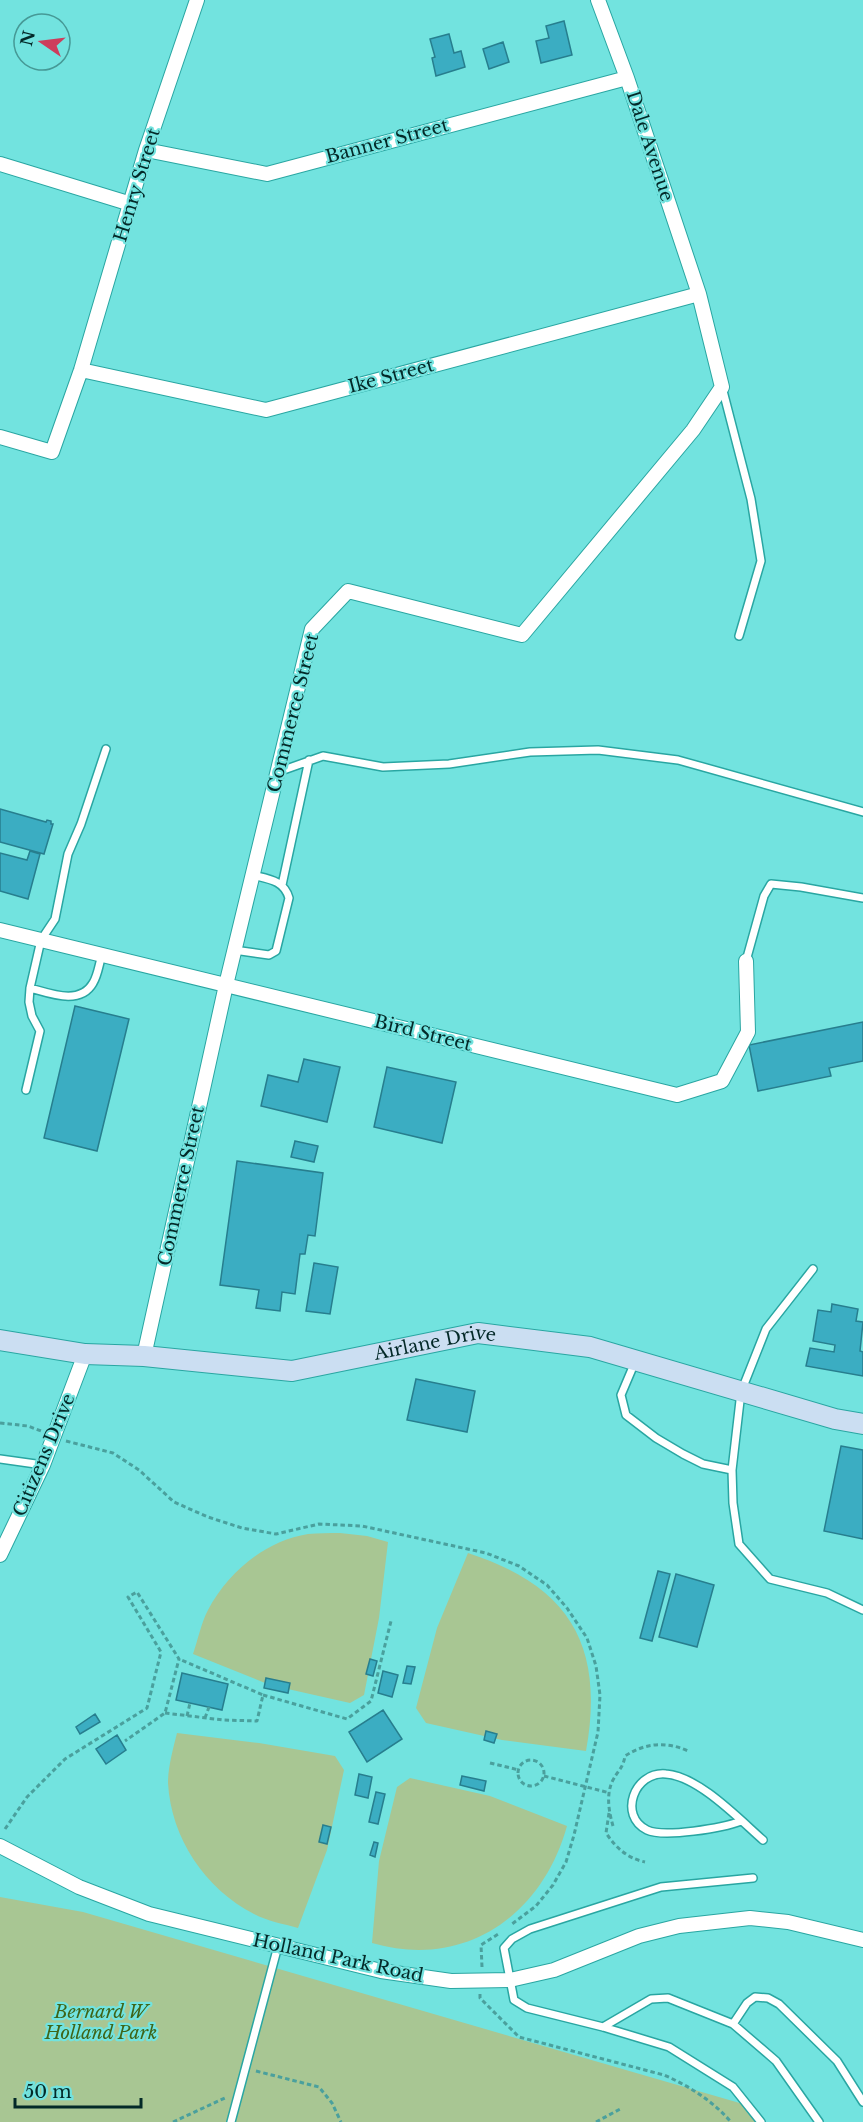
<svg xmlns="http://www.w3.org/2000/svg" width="863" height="2122" viewBox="0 0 863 2122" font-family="'Libre Baskerville',serif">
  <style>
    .green { fill: #a8c693 }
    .building { fill: #3badc2; stroke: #277e8e; stroke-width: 1.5 }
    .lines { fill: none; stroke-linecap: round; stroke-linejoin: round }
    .lane-casing { stroke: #29a6a2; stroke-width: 10 }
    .street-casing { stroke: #29a6a2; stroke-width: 16 }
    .secondary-casing { stroke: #29a6a2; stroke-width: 22 }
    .path { stroke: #4aa09d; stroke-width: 3; stroke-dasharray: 4.5 3; stroke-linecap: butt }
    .lane { stroke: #fff; stroke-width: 7 }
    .street { stroke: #fff; stroke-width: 14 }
    .secondary { stroke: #cbdef2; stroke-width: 20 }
    .labels { text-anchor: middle; stroke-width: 4.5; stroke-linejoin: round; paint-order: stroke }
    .street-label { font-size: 18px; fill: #032928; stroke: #72e3df }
    .park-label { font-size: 18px; font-style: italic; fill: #3f6418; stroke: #72e3df }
  </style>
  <rect width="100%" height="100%" fill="#72e3df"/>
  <path class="green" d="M340,1533L367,1536L388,1542L379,1618L364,1695L350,1703L270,1685L193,1654C198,1640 201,1623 208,1610C228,1572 265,1541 308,1534C318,1533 329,1533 340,1533Z
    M468,1553C570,1586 605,1646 586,1751L502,1740L426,1723L416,1708L437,1628Z
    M177,1733L259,1743L335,1756L344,1770L327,1850L298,1928C284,1924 267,1921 254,1914C205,1889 171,1838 168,1783C168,1767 173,1749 177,1733Z
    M410,1778L490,1796L567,1826C542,1916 464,1970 372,1943L379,1861L397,1787Z
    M0,1897L83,1912L743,2104L756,2122H0Z"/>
  <path class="building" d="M564,21L572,55L541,63L536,41L549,38L546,26Z
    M449,34L454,53L461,51L465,67L436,76L432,58L435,57L430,39Z
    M503,42L509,62L489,69L483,49Z
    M0,809L46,822L47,820L51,821V824H53L44,854L0,842Z
    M30,851L40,854L28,899L0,891V853L27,860Z
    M75,1006L129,1019L97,1151L44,1138Z
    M863,1022V1061L829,1068L831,1076L758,1091L749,1045Z
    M304,1059L340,1067L327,1122L261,1106L268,1075L298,1082Z
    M387,1067L456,1082L442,1143L374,1127Z
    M295,1141L318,1146L314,1162L291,1157Z
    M237,1161L323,1173L315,1236L308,1235L305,1254H300L295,1294L282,1292L280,1311L256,1308L259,1290L220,1285Z
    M314,1263L338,1267L330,1314L306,1311Z
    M832,1304L858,1309L856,1321L863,1322L860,1351L863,1352V1376L806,1366L810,1348L834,1352L835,1345L813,1341L818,1310L831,1312Z
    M416,1379L475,1391L467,1432L407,1420Z
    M841,1446L863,1450V1539L824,1531Z
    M658,1571L670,1574L652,1641L640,1638Z
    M676,1574L714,1585L697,1647L659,1637Z
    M370,1659L377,1661L373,1676L366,1674Z
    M407,1666L415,1667L411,1684L403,1683Z
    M383,1671L398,1675L392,1697L378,1693Z
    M182,1673L228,1684L222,1710L176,1700Z
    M266,1678L290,1683L288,1693L264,1688Z
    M383,1710L402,1739L367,1762L349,1732Z
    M95,1714L100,1722L80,1734L76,1727Z
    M486,1731L497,1734L494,1743L484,1740Z
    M117,1735L126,1750L106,1764L96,1749Z
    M359,1774L372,1777L368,1798L355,1795Z
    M462,1776L486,1781L484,1791L460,1785Z
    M376,1792L385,1794L378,1824L369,1822Z
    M323,1825L331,1827L327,1844L319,1842Z
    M374,1842L378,1843L375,1857L370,1855Z"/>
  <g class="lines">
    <g class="lane-casing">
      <path id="lane" d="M722,387L751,499L761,561L739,636
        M278,772L323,756L383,767L449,764L530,752L598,750L678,760L863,812
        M282,885L309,760
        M234,950L269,955L276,951L289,898C284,880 268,879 252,875
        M746,961L764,896L771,884L801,887L863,898
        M30,988C49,993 80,1006 93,983C98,975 99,964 102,955
        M26,1090L40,1031L32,1016L29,1002L30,988L41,940L55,919L68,854L81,824L106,749
        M813,1269L766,1329L741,1392L732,1470L733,1503L739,1544L770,1579L827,1593L863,1610
        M635,1362L621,1395L626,1415L656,1438L683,1454L703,1464L732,1470
        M0,1459L43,1465
        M741,1821C723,1828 664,1838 647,1830C618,1816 634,1771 666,1774C698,1776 739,1819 763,1840
        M753,1878L661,1887L530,1929L512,1939L504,1948L514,2000L527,2008L603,2027L669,2047L733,2087L761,2122
        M733,2024L747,2003L755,1997L768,1998L779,2004L837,2061L863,2102
        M603,2027L651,1999L668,1998L733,2024L776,2061L819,2122
        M231,2122L278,1946"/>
    </g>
    <g class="street-casing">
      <path id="street" d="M146,150L267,174L627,78
        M0,164L131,204
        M81,370L266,410L699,294
        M0,437L52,452L81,370L146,150L197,0
        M0,930L677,1095L722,1081L748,1032L746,961
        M144,1356L226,985L312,629L348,591L522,635L693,430L722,387L699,294L627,78L598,0
        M0,1555L43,1465L85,1354
        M0,1846L79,1887L149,1914L381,1971L451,1981L510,1980L554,1970L639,1936L679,1926L750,1918L788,1922L863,1940"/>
    </g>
    <g class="secondary-casing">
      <g id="secondary">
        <path id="s1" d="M0,1340L85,1354L144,1356L292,1371L478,1333L590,1347L835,1419L863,1424"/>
      </g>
    </g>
    <path class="path" d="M0,1423L28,1426L41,1431
      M66,1441L113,1453L139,1470L174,1502L208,1517L242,1528L276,1534L319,1524L362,1526L486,1553L519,1566L547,1585L567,1608L587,1638L596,1666L600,1695L598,1732L574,1835L566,1862L553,1885L536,1906L512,1924
      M263,1695L347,1719L371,1701L391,1621
      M165,1713L223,1720L257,1721L263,1695L179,1659
      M187,1716L190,1703
      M205,1718L209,1707
      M518 1773a13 13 0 1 1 26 0a13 13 0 1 1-26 0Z
      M490,1763L519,1770
      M544,1776L610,1793
      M609,1813L606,1833C616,1848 627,1858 645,1862
      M613,1826C609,1812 606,1796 612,1782C617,1771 623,1769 625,1756C645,1743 666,1741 688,1751
      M5,1829L27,1797L65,1759L147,1708L161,1652L128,1597L137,1592L179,1659L165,1713L125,1741
      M482,1967L481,1945L500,1933
      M480,1994V1998L519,2037L664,2075C689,2086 713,2101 731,2122
      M256,2071L319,2087L332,2103L341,2122
      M173,2122L227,2097
      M596,2122L622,2108"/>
    <use href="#lane" class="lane"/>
    <use href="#street" class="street"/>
    <use href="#secondary" class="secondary"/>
  </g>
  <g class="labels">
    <g class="street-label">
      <text transform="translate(387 141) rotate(-15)" y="6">Banner Street</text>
      <text transform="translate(650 146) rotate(72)" y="6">Dale Avenue</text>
      <text transform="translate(137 185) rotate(-73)" y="6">Henry Street</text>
      <text transform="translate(391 376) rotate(-15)" y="6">Ike Street</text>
      <text transform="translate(293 713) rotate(-76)" y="6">Commerce Street</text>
      <text transform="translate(423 1033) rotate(14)" y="6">Bird Street</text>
      <text transform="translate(181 1186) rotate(-78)" y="6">Commerce Street</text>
      <text dy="6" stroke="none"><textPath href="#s1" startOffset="440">Airlane Drive</textPath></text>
      <text transform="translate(44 1455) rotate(-67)" y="6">Citizens Drive</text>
      <text transform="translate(338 1958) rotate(12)" y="6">Holland Park Road</text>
    </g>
    <g class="park-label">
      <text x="101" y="2018">Bernard W<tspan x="101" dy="21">Holland Park</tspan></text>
    </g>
  </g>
  <g transform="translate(42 42) rotate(284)"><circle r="28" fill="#72e3df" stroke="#469996" stroke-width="1.5"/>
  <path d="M0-4.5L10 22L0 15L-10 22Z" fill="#cd3d5c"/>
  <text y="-9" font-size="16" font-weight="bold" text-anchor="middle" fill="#032928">N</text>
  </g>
  <path d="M15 2098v9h126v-9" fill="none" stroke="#032928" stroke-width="3"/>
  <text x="24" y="2098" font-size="18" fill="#032928" stroke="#72e3df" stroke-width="4.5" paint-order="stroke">50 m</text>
</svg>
